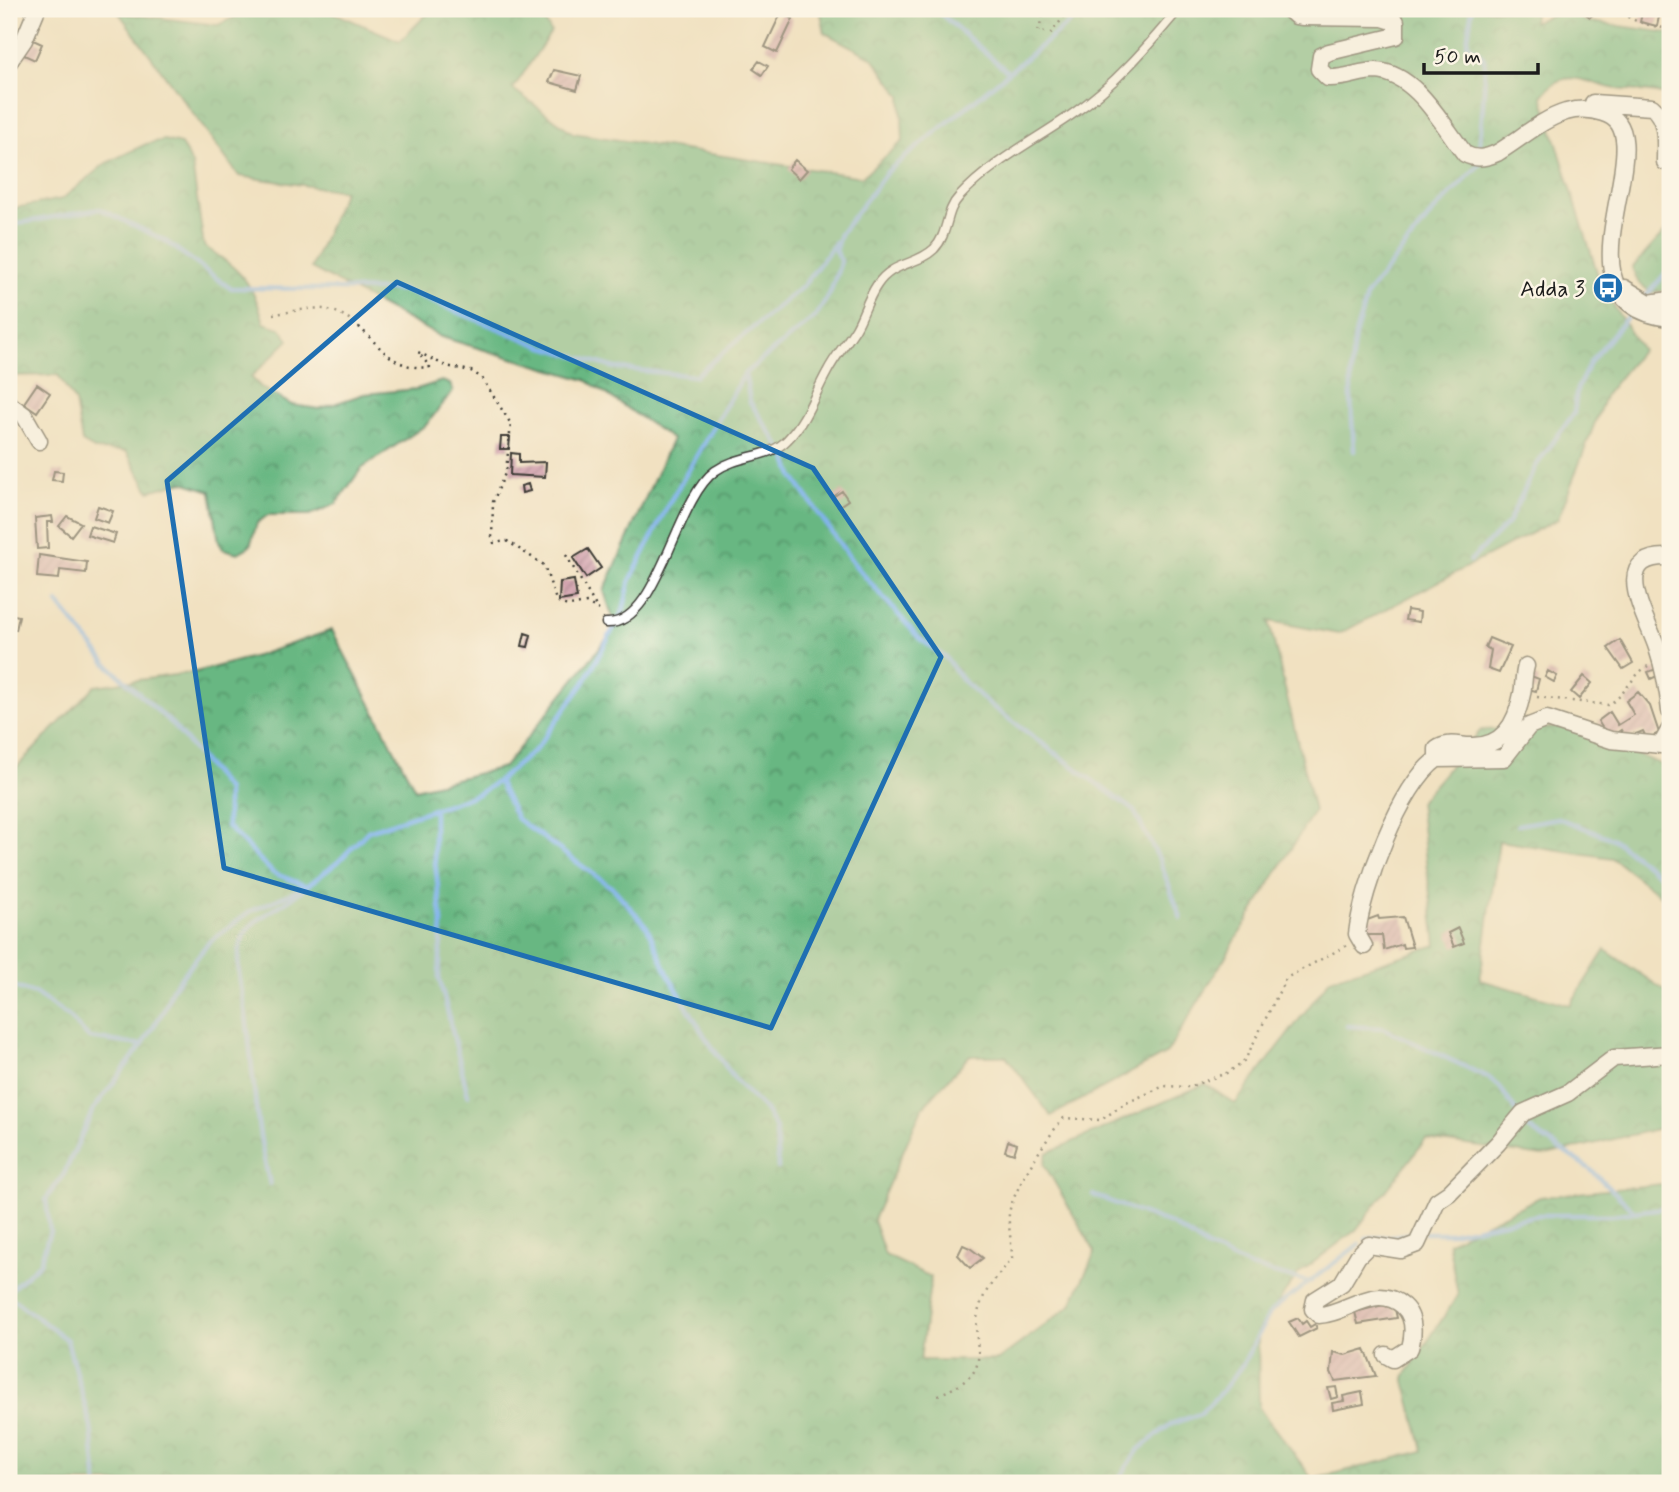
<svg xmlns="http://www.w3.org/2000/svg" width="1679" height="1492" viewBox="0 0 1679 1492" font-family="Mynerve,sans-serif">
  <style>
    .forest { fill: url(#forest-crowns); stroke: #426a4f; stroke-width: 2 }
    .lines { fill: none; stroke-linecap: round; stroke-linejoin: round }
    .stream { stroke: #82b4ee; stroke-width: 4.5 }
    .building { fill: url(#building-hatch) }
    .lane-casing { stroke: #3c3a35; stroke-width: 11 }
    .street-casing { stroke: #3c3a35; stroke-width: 19 }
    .path { stroke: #3c3a35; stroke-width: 2.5; stroke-dasharray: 2 5; stroke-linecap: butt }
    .lane { stroke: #fff; stroke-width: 8 }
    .street { stroke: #fff; stroke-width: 16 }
    .marked { fill: none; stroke: #1f6fb2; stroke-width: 5; stroke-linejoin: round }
    .labels { text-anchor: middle; stroke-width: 5; stroke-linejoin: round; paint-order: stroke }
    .poi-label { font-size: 23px; fill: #1c1c1c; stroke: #fcf5e5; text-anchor: end }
  </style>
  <defs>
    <pattern id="forest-crowns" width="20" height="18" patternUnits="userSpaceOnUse" patternTransform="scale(1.75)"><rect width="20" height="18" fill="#68b782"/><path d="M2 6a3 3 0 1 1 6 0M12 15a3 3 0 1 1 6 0" fill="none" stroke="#55946a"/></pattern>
    <pattern id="building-hatch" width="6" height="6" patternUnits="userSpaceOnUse" patternTransform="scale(1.75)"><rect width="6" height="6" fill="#cd98a8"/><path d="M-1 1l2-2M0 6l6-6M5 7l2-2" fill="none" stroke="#a67b88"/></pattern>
  </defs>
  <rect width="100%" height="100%" fill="#fcf5e5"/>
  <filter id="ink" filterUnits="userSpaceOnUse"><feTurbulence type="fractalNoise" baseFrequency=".0143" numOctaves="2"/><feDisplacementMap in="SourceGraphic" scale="14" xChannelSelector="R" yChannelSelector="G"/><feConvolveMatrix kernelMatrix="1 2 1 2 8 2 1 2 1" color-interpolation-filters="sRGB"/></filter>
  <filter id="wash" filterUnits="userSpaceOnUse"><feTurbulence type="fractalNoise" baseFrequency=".00686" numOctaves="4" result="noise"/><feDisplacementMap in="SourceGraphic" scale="28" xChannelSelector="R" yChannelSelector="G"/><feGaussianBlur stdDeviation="1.57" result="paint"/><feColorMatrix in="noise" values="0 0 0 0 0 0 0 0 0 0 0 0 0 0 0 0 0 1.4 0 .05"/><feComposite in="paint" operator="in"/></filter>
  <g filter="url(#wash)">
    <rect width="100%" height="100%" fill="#f1e1c1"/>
    <path class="forest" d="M252,9H325L400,41L432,9H539L551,32L513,89L573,133L862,177L903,141L901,96L873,58L825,33L820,9H1535L1533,22L1551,15L1573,13L1585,21L1670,33V97C1651,89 1631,92 1611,88C1594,85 1576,73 1558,81C1552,83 1547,91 1542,96L1602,288L1642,350L1606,394L1558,519L1339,634L1269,621L1314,811L1167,1053L1051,1116L1006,1056H969L922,1108L873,1220L885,1255L931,1277L920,1360H998L1071,1305L1095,1252L1044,1164L1047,1153L1205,1084L1235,1104L1330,979L1436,945L1419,802L1481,730L1572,727L1670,768V903L1612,858L1499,841L1480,980L1570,1005L1605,950L1670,994V1126L1542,1156L1426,1139L1356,1230L1298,1274L1258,1331L1259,1408L1313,1479L1423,1451L1404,1377L1458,1295L1448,1242L1540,1197L1670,1183V1483H9V775L95,686L196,672L253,657L332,630L415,789L504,767L616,627L604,591L672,439L586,380L441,337L311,268L344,191L239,176L119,13L218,25Z
      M164,140L181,144L192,164L204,246C239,268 253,282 264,323L280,328L289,340L251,377L262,388L292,405L319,409L364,394L417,389L442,381L450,384L453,391L426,425L361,469L336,504L310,515H268L257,523L250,546L238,553L223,549L219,542L211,491L183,482L149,491L126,451L96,450L82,442L75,402L58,375L13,376L9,378V209L62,199L106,163L146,144Z
      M1670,226V289L1651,293L1638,282L1632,268Z"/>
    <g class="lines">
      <path class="stream" d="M935,9L1008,72
        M9,225L100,209L164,240L230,288L403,290L541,346L615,368L695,376L803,286L835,243
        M1646,296L1670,268
        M745,373L750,402L785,454L794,478L854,564L919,638L946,658L962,680L990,705L1134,811L1159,859L1181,918
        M1354,451C1352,414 1348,378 1354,342C1356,325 1364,311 1366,295L1433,212L1479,165C1478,144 1488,71 1484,59C1481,52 1473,48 1467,44L1472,9
        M1470,561L1508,523L1536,466L1574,413L1577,389L1591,361L1633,310
        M58,603L107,664L173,725L227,790V826L273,873L307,886C291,902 252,918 244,935C233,959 241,984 245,1009C254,1070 254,1122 270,1184
        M498,781L517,819L614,889L647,927L669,976L704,1035L735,1080L766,1111L776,1129L778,1168
        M434,809V853L442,921L439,977L468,1095
        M1518,825L1558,818L1613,839L1670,883
        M9,985L36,994L67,1015L89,1038L142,1045
        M1347,1026L1383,1028L1489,1078L1500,1087L1517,1113
        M1522,1120L1528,1128L1590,1169L1634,1211
        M1093,1195L1173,1225L1207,1247L1250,1267L1310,1282
        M1425,1233H1450L1539,1215H1612L1670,1207
        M1366,1239L1416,1233
        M9,1291L40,1263L50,1231L46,1199L64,1174L93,1110L142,1045L164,1010L172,989L209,942L251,911L307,886L338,862L368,831L478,794L498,781L536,749L584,683L623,611L630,581L668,505L745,373L815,317L830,293L841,261L835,251L840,234L887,172L1086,9
        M9,1296L67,1340L91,1427L97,1483
        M1116,1483L1139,1449L1171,1424L1200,1414L1223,1390L1243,1364L1271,1311L1359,1244"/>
    </g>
    <g id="blocks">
      <path class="building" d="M1579,9H1600L1590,17Z
        M1643,9L1660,12L1657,26L1640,22Z
        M781,13L793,19L777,53L765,47Z
        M31,39L42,44L35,60L24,55Z
        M759,61L768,66L762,75L753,69Z
        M554,70L581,76L577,90L549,82Z
        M795,160L807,170L799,179L788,169Z
        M37,384L50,393L37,412L24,403Z
        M501,437H510L509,449H500Z
        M511,453L519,454V463L546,462L545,477L510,475Z
        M54,471L63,472L62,481L52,480Z
        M528,484L530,491L522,493L521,486Z
        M842,491L848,500L839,506L833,497Z
        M98,506L113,511L108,523L94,518Z
        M52,516L53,522H47L48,548L37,549L35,518Z
        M67,516L81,523L71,536L59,526Z
        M90,526L116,534L113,543L87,535Z
        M588,549L601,568L586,578L573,558Z
        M39,555L87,562L86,573L60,570L59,579L37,577Z
        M574,580L577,598L559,601L560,582Z
        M1407,610L1420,612L1419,622L1405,620Z
        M9,614L19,616L16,630L9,628Z
        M525,633L531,635L528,647L522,646Z
        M1489,638L1511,647L1499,673L1488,669L1491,650L1485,647Z
        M1620,640L1633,663L1623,669L1608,648Z
        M1656,669L1657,676L1651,679L1648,672Z
        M1548,671L1557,676L1554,682L1545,677Z
        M1531,676L1539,679L1536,691L1528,689Z
        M1584,676L1592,683L1579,699L1571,692Z
        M1638,692L1650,706L1659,733L1647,739L1643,731L1626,738L1621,730L1609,738L1598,721L1610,712L1618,725L1634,715L1626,701Z
        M1378,916L1379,919L1403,917L1412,947L1403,948L1402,944L1384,950L1382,935H1361L1362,922Z
        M1458,928L1464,943L1454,947L1448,933Z
        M1008,1141L1017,1144L1014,1154L1005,1151Z
        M963,1245L970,1248L983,1258L970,1268L958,1255Z
        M1383,1305L1395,1309L1397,1318L1358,1324L1355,1312Z
        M1298,1318L1302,1324L1306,1321L1310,1327L1315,1324L1317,1328L1299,1337L1289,1322Z
        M1365,1349L1376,1376L1335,1381L1331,1372L1333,1352L1345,1355Z
        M1336,1387L1338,1397L1331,1399L1328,1388Z
        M1362,1392L1364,1404L1333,1410L1332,1403L1344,1401L1343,1396Z"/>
    </g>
  </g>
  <g filter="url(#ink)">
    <use href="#blocks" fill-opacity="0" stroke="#3c3a35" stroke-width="2"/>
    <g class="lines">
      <g class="lane-casing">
        <path id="lane" d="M606,623C659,626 674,501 715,471C739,454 769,459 787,440C807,420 814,395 827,372C835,356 847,343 856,328C864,314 868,298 877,285C893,261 916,266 934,249C949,234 945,211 959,197C992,161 1036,140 1074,113C1115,85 1148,46 1179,9"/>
      </g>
      <g class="street-casing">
        <path id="street" d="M1288,9L1296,16L1303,17L1383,18L1396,22V36L1329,52L1321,56L1319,69L1328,78C1345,79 1360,71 1376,71C1416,73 1443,126 1465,154C1476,160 1486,158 1497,153C1519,140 1542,119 1566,112C1578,108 1591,109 1603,113C1672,132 1542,305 1670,318
          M9,62L24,40L37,9
          M1593,103L1652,107C1668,120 1665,143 1665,162
          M1624,288L1649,303L1670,300
          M9,404L24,415L39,441
          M1670,557C1606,554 1648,619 1657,648C1664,669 1668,690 1670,711
          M1526,666C1523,676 1524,684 1522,694C1516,725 1502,748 1469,746C1457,745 1446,742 1437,749V759L1504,758L1529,726L1547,719L1611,740L1661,745L1670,729
          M1364,946L1357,934C1362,889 1400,785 1437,759
          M1386,1355L1393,1359L1410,1348C1414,1333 1415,1317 1403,1306C1375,1282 1347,1314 1319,1315L1313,1309L1315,1300L1342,1283L1358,1256L1369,1245L1401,1250L1417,1244L1437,1201L1449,1193L1498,1143L1523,1113L1568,1093L1614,1058L1670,1054"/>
      </g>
      <path class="path" d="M1045,9L1038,31L1051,33L1070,9
        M1616,9C1632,22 1650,26 1670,29
        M779,11L780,9
        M273,314C288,313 307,307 323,309C371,315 377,373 430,367L418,352L446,366L471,371L482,378L511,424L506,471L493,502L492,538L494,543L507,541L544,565L556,600C568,610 574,604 587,603L599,610
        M566,555L597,608
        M1537,697L1608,705C1626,695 1631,676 1648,666
        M938,1395C1005,1368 964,1349 981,1303C987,1286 1001,1273 1012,1258C1012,1244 1008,1227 1009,1214C1011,1193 1050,1132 1064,1118L1101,1120L1124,1104L1164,1086L1189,1087L1229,1072L1245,1060L1286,978L1346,946"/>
      <use href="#lane" class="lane"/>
      <use href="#street" class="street"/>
    </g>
  </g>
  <path d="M0 0H1679V1492H0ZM397,282L813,468L941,657L771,1028L224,868L167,481Z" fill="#f1e1c1" fill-opacity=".55" fill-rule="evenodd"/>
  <path class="marked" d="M397,282L813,468L941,657L771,1028L224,868L167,481Z"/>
  <defs>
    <g id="bus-disc" transform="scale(1.575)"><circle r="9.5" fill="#1f6fb2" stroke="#fcf5e5"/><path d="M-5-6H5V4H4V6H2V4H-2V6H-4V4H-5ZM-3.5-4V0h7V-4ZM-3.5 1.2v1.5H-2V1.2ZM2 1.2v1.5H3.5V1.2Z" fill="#fff"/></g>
  </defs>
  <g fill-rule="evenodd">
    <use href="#bus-disc" x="1608" y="288"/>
  </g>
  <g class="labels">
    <g class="poi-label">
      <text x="1585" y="296">Adda 3</text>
    </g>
  </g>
  <rect width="1679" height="1492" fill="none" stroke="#fcf5e5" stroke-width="35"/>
  <path d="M1424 63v10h114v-10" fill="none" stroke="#1c1c1c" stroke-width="3.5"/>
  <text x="1434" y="63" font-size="21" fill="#1c1c1c" stroke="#fcf5e5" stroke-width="5" paint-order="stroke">50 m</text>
</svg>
